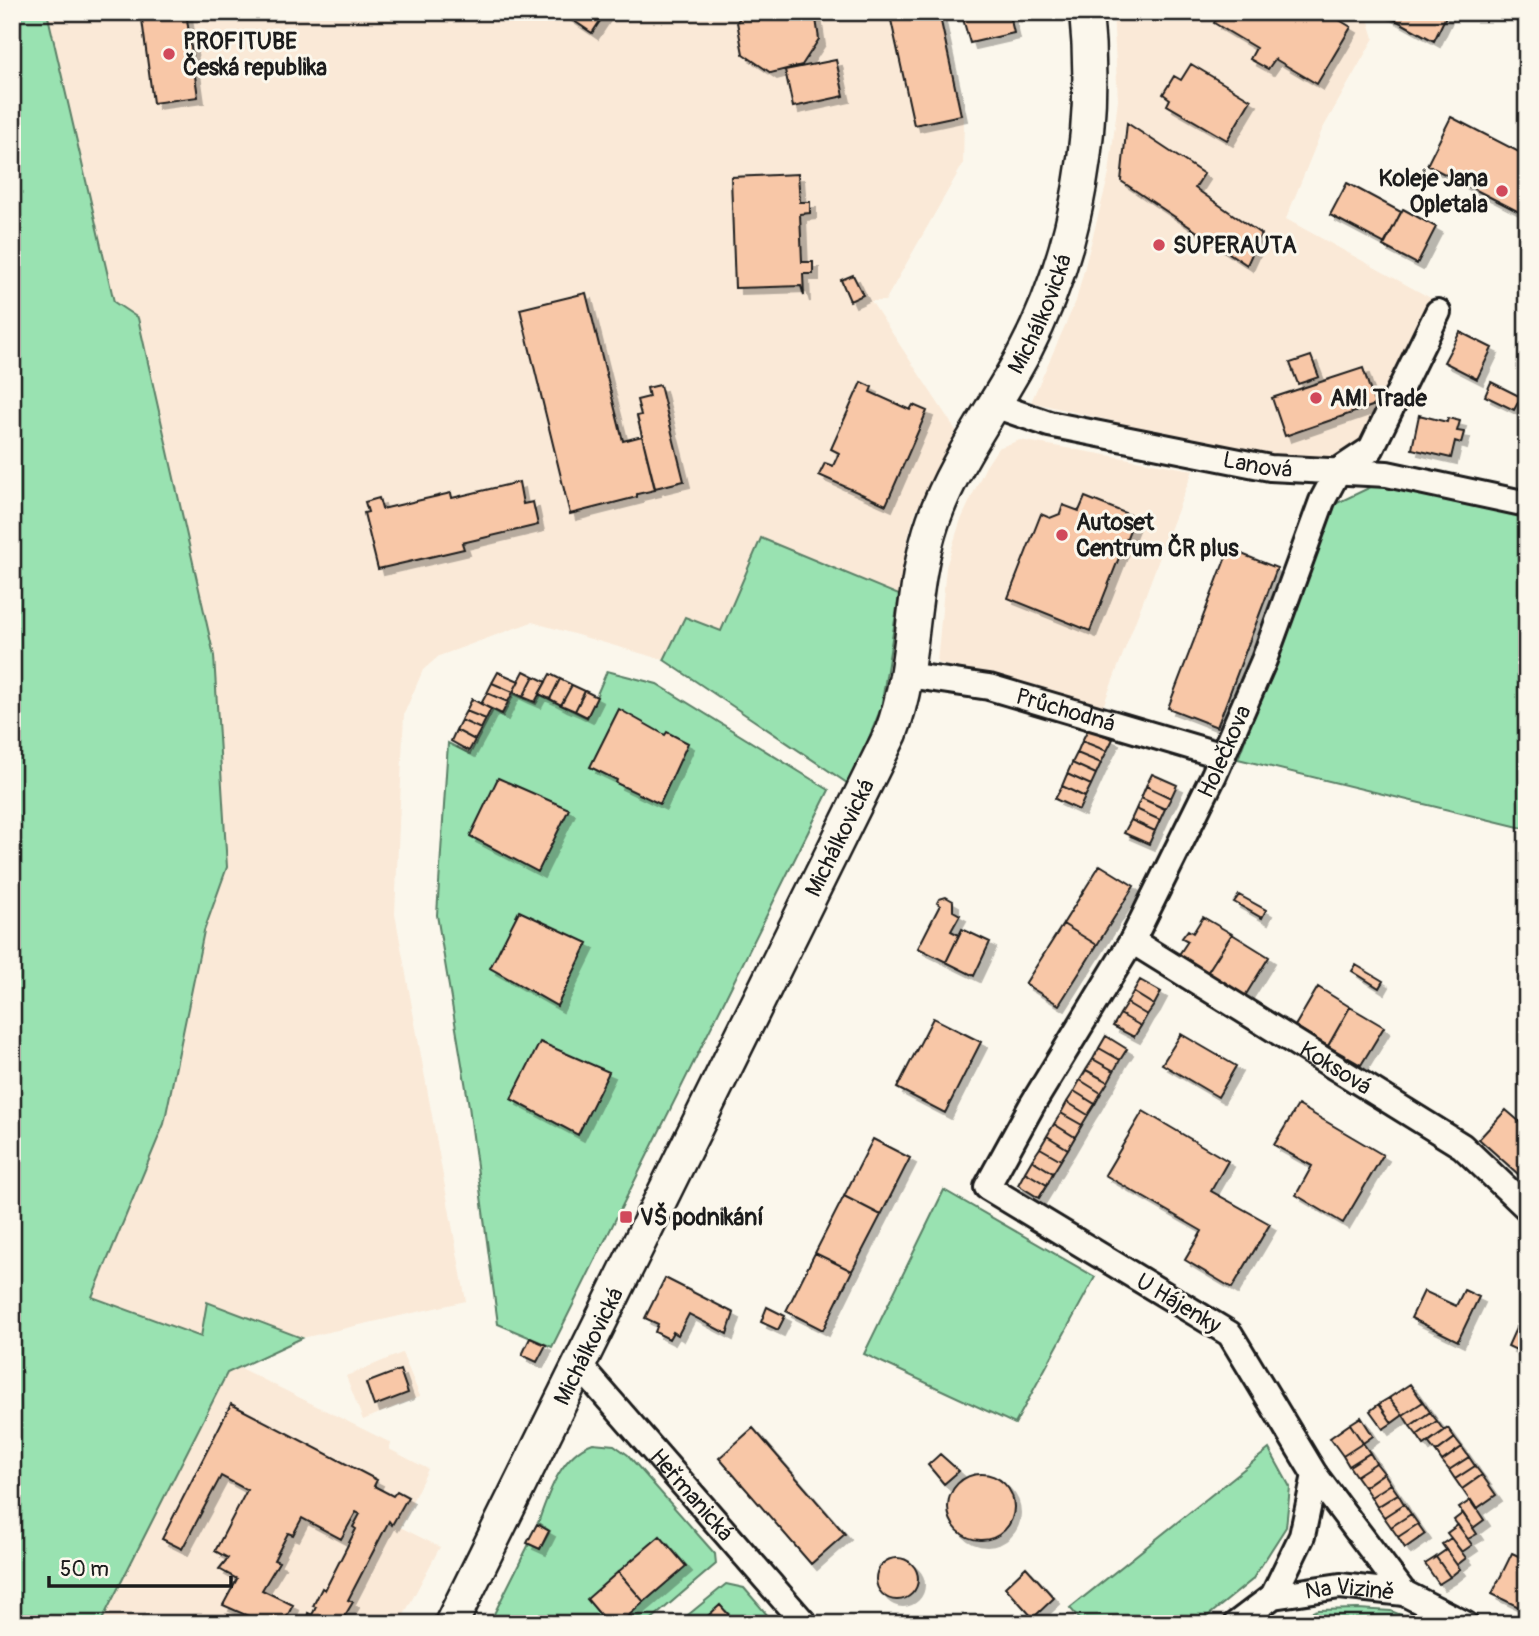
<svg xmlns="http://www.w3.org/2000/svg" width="1539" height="1636" viewBox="0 0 1539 1636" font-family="Pangolin,sans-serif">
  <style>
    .built { fill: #fae9d7 }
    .green { fill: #99e2b1; stroke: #5a7f66; stroke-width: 2 }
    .building { fill: #f8c7a7; stroke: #1c1c1c; stroke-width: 2; filter: url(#shadow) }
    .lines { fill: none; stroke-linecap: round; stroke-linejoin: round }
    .minor-casing { stroke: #1c1c1c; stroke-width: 30 }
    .tertiary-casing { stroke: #1c1c1c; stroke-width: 37 }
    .minor { stroke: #fbf7ec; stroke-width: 24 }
    .tertiary { stroke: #fbf7ec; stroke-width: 32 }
    .poi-dot { fill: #d1495b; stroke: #fbf7ec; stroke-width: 2.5 }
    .labels { text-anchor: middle; stroke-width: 6; stroke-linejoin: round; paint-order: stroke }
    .poi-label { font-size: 23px; font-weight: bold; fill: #1c1c1c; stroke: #fbf7ec; text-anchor: start }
    .street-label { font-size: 23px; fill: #1c1c1c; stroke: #fbf7ec }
  </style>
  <defs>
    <filter id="shadow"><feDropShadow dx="6" dy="6" stdDeviation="0" flood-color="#0004"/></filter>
  </defs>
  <rect width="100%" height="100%" fill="#fbf7ec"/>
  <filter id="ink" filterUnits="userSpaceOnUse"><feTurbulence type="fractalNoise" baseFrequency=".0143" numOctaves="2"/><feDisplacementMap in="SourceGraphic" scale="14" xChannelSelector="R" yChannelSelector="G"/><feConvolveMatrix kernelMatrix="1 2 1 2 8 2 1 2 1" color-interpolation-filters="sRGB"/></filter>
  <g filter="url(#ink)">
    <path class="built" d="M47,12H940L964,120L963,164L885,301H871L957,432L915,513L908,538L899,595L761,539L721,632L685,618L664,660L532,622L439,656L423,670L404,714L395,914L466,1301L302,1338L207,1303L201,1338L115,1313L92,1297L164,1124L204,931L227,867L214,656L138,319L114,302Z
      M1113,12H1366L1374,38L1322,130L1286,219L1436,301L1381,413L1356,444L1330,460L1251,454L1031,402L1076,301L1109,174L1118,100Z
      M1020,440L1193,470L1102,709L937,663L946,567L960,522L985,468L998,448Z
      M402,1353L420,1396L363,1420L346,1376Z
      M240,1368L391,1443L389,1449L428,1469L400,1527L440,1547L399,1624H100L227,1373Z"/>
    <path class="green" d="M12,12H47L114,302L138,318L214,656L227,867L204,931L164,1124L92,1297L201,1337L207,1302L302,1338L227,1373L100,1624H12Z
      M1377,484L1527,515V829L1238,759L1333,505Z
      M761,538L899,595L881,708L850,785L664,660L685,617L721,631Z
      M607,671L657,684L829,790L552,1347L498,1324L469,1106L437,915L448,743L470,754L493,710L503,716L514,694L536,704L541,695L587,718Z
      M944,1190L1095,1277L1015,1424L864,1354Z
      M593,1443L614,1445L628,1455L715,1554L716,1564L646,1624H489L529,1544L540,1549L550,1531L538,1523C548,1494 561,1454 593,1443Z
      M1269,1449L1290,1487L1286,1527L1252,1580L1198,1624H1084L1070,1608Z
      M726,1584L744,1588L775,1624H677Z
      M1358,1609L1391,1611L1423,1624H1279L1318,1610Z"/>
    <path class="building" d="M141,12H186L198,97L153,103Z
      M561,12H606L592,33Z
      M744,12H815L819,39L802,65L771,73L743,54L737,22Z
      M889,12H922L891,20Z
      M922,12H939L961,115L914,125L891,20Z
      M961,12H1009L1014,33L970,43Z
      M1221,12H1326L1351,27L1317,84L1275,59L1268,69L1250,59L1256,48L1214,23Z
      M1381,12H1445L1447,14L1434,41Z
      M836,60L844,96L793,107L785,70Z
      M1191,64L1251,100L1227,140L1167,105L1170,99L1163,94L1174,76L1181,80Z
      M1451,117L1527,156V216L1427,165Z
      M1127,123L1204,174L1195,188L1261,234L1247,265L1121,181Z
      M798,174L800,202H810V213L800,214L802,262H813V274H803L804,296L801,286L735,288L731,177Z
      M1347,183L1401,212L1385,244L1330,215Z
      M1403,209L1436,227L1417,264L1383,246Z
      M853,275L863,295L850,301L841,280Z
      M586,293L623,441L642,436L655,490L637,494V497L570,514L520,309Z
      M1460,332L1492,348L1477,379L1444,362Z
      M1311,356L1319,377L1298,384L1290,363Z
      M1363,368L1375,405L1285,436L1272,398Z
      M861,382L872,387L870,392L910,410L913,405L927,411L886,505L819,475L825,463L833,466L839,453L831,449Z
      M1491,382L1521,397L1514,410L1485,396Z
      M660,385L684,481L655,488L637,416L641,415L637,400L649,397L647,388Z
      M1419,415L1447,422L1448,418L1460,421L1457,431L1464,432L1461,443L1455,441L1451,458L1412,449Z
      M519,482L523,504L533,502L538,525L462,543L464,549L378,569L364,513L368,512L365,502L379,498L382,509L451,493L452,498Z
      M1085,497L1135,517L1090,631L1008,598L1041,514L1050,518L1060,514L1063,505L1079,511Z
      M1229,549L1277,568L1217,727L1168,708Z
      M524,671L534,676L523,697L513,692Z
      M498,672L519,681L513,692L492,683Z
      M550,674L560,679L550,699L539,694Z
      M534,676L546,682L535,702L523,697Z
      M560,679L572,685L561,705L550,699Z
      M492,683L513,692L508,702L487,693Z
      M572,685L585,691L575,711L561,705Z
      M585,691L597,697L587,717L575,711Z
      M487,693L508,702L502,714L481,704Z
      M472,699L491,709L486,719L466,711Z
      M619,709L665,735L667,732L688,743L660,804L616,783L617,780L590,767Z
      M466,711L486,719L481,729L461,720Z
      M461,720L481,729L475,740L456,730Z
      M1088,729L1113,739L1107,751L1082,741Z
      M456,730L475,740L469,751L451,741Z
      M1082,741L1107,751L1101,763L1077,753Z
      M1077,753L1101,763L1096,774L1072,763Z
      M1072,763L1096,774L1091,785L1067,774Z
      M1067,774L1091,785L1085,797L1062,786Z
      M1152,774L1177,785L1171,798L1146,786Z
      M498,778L569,809L538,872L470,836Z
      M1062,786L1085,797L1079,810L1055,799Z
      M1146,786L1171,798L1165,809L1141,798Z
      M1141,798L1165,809L1160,820L1136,809Z
      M1136,809L1160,820L1155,831L1131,820Z
      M1131,820L1155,831L1149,844L1124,833Z
      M1100,865L1134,886L1097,945L1063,924Z
      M1239,895L1266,910L1262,918L1234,902Z
      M946,897L953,901V911L960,915L951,931L959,935L946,962L918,948L940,905L937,903L939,899Z
      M519,911L588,943L557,1006L490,968Z
      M1203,917L1232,934L1207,973L1178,956L1188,941L1182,938L1188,930L1193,933Z
      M1063,924L1097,945L1059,1005L1025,984Z
      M962,929L990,942L974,976L946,962Z
      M1232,934L1269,957L1245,996L1207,973Z
      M1356,965L1383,981L1379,988L1352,971Z
      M1140,980L1161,992L1154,1005L1133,992Z
      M1318,987L1350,1007L1328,1046L1295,1026Z
      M1133,992L1154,1005L1147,1015L1127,1003Z
      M1127,1003L1147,1015L1141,1026L1120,1014Z
      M1350,1007L1384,1027L1361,1065L1328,1046Z
      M1120,1014L1141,1026L1134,1037L1113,1026Z
      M933,1018L981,1042L945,1113L897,1088Z
      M1181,1034L1236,1066L1218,1097L1162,1064Z
      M1106,1036L1127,1049L1120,1060L1099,1048Z
      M540,1042L609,1072L578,1135L511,1099Z
      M1099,1048L1120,1060L1114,1071L1093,1059Z
      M1093,1059L1114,1071L1108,1082L1086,1070Z
      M1086,1070L1108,1082L1101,1093L1080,1080Z
      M1080,1080L1101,1093L1095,1104L1074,1091Z
      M1074,1091L1095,1104L1088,1115L1067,1102Z
      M1067,1102L1088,1115L1082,1125L1061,1113Z
      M1298,1105L1383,1155L1343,1223L1296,1195L1312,1166L1274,1145Z
      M1506,1110L1527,1128V1182L1479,1139Z
      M1143,1111L1228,1161L1211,1191L1270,1224L1232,1288L1185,1260L1202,1231L1105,1175Z
      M1061,1113L1082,1125L1075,1137L1054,1124Z
      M1054,1124L1075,1137L1068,1149L1047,1136Z
      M1047,1136L1068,1149L1061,1160L1040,1148Z
      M873,1139L910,1158L881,1215L844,1196Z
      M1040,1148L1061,1160L1053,1173L1032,1160Z
      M1032,1160L1053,1173L1047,1185L1025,1172Z
      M1025,1172L1047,1185L1039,1198L1018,1185Z
      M844,1196L881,1215L852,1271L815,1253Z
      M815,1253L852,1271L823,1330L786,1311Z
      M665,1278L734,1313L727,1334L689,1314L678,1335L673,1332L669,1339L655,1332L658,1324L645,1318Z
      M1464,1290L1479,1297L1458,1341L1411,1318L1424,1291L1456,1306Z
      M767,1307L785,1316L778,1330L761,1322Z
      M1525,1308L1527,1309V1355L1508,1346Z
      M530,1338L546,1345L537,1362L522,1355Z
      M400,1370L408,1393L374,1406L366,1383Z
      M1410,1384L1423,1402L1403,1415L1389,1398Z
      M1389,1398L1403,1415L1392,1423L1379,1404Z
      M1423,1402L1430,1412L1410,1426L1403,1415Z
      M231,1404L377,1480L374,1486L393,1496L397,1491L408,1497L392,1525L389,1521L348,1600L353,1602L340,1624H306L308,1613L312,1615L316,1607L313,1606L322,1588L325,1590L356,1529L353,1527L360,1514L356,1512L341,1539L302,1518L293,1535L288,1533L274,1560L279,1562L262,1590L293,1605L283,1624L264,1623L223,1605L237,1579L219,1569L228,1558L215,1551L247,1490L221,1476L182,1549L162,1539Z
      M1379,1404L1392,1423L1383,1429L1370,1411Z
      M1430,1412L1437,1421L1417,1435L1410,1426Z
      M1361,1417L1373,1436L1363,1443L1350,1424Z
      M1437,1421L1444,1431L1424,1445L1417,1435Z
      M1350,1424L1363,1443L1343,1456L1330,1438Z
      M753,1428L845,1534L811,1564L719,1458Z
      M1448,1428L1455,1438L1436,1452L1428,1442Z
      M1455,1438L1462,1447L1442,1461L1436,1452Z
      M1363,1443L1370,1453L1349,1466L1343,1456Z
      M1462,1447L1469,1457L1449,1470L1442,1461Z
      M1370,1453L1376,1463L1356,1476L1349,1466Z
      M940,1454L959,1471L944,1484L928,1465Z
      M1469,1457L1475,1466L1455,1479L1449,1470Z
      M1376,1463L1384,1473L1364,1487L1356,1476Z
      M1475,1466L1482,1475L1462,1489L1455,1479Z
      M1384,1473L1391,1484L1371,1497L1364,1487Z
      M948 1507a33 33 0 1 1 66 0a33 33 0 1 1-66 0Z
      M1482,1475L1496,1495L1476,1509L1462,1489Z
      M1391,1484L1398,1494L1377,1507L1371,1497Z
      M1398,1494L1404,1504L1384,1517L1377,1507Z
      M1471,1500L1484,1520L1473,1528L1459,1508Z
      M1404,1504L1411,1514L1391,1527L1384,1517Z
      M1463,1513L1477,1534L1468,1539L1454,1520Z
      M1411,1514L1418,1524L1398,1537L1391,1527Z
      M537,1524L549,1531L540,1549L527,1543Z
      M1418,1524L1425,1534L1405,1548L1398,1537Z
      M1458,1525L1472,1545L1462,1552L1447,1533Z
      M660,1536L686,1566L644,1602L618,1572Z
      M1451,1538L1466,1558L1457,1565L1442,1544Z
      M1446,1550L1460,1569L1450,1577L1436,1557Z
      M1512,1553L1527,1560V1611L1492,1594Z
      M1436,1557L1450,1577L1439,1584L1425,1564Z
      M876 1579a21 21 0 1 1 42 0a21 21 0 1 1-42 0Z
      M1026,1567L1054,1598L1033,1618L1005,1587Z
      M618,1572L644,1602L619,1624H608L587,1599Z
      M720,1605L737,1624H699Z"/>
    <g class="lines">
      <g class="minor-casing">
        <g id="minor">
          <path id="s1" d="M994,405L1049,424L1270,468L1387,474L1527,504"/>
          <path id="s2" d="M907,675L989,687L1223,756"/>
          <path id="s3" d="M1132,941L1462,1146L1527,1208"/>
          <path id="s4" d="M579,1365L805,1624"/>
          <path d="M1315,1475L1404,1593"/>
          <path id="s5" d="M1273,1596L1302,1536L1315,1475L1230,1334L987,1187L1032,1105L1132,941L1214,775L1264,660L1322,501L1338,471L1371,449L1438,312"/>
          <path id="s6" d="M1236,1624L1273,1596L1340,1586L1404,1593L1465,1624"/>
        </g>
      </g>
      <g class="tertiary-casing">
        <g id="tertiary">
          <path id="s7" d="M451,1624L891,733C917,665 909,590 933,521C954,461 995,408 1024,353C1078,250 1098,126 1086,12"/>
        </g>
      </g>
      <use href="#minor" class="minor"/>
      <use href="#tertiary" class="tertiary"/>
    </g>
  </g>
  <g class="poi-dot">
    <circle cx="169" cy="54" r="7"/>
    <circle cx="1502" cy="191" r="7"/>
    <circle cx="1159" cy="245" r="7"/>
    <circle cx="1316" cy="398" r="7"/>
    <circle cx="1062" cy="535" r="7"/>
    <rect x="619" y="1210" width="14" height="14" rx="3.5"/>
  </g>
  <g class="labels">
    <g class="poi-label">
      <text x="183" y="49">PROFITUBE<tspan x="183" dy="26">Česká republika</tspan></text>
      <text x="1488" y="186" text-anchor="end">Koleje Jana<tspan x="1488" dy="26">Opletala</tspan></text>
      <text x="1173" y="253">SUPERAUTA</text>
      <text x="1330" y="406">AMI Trade</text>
      <text x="1076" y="530">Autoset<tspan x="1076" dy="26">Centrum ČR plus</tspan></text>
      <text x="640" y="1225">VŠ podnikání</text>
    </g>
    <g class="street-label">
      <text dy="8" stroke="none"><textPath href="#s7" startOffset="1444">Michálkovická</textPath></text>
      <text dy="8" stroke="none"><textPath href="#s1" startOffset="271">Lanová</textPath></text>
      <text dy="8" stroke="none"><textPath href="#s2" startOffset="163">Průchodná</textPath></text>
      <text dy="8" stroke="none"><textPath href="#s5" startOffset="1074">Holečkova</textPath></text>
      <text dy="8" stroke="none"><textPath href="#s7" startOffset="877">Michálkovická</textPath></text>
      <text dy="8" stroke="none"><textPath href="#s3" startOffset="240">Koksová</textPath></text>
      <text transform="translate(1179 1303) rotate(31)" y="8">U Hájenky</text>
      <text dy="8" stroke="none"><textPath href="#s7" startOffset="310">Michálkovická</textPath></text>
      <text dy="8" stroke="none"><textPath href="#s4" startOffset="172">Heřmanická</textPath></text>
      <text dy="8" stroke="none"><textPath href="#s6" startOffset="124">Na Vizině</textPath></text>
    </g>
  </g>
  <rect width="1539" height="1636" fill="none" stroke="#fbf7ec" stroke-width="42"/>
  <rect x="21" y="21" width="1497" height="1594" fill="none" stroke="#1c1c1c" stroke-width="2.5" filter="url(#ink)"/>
  <path d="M49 1576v10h182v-10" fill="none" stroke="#1c1c1c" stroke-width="3.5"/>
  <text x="60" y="1576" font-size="21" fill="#1c1c1c" stroke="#fbf7ec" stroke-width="5" paint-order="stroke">50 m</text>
</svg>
